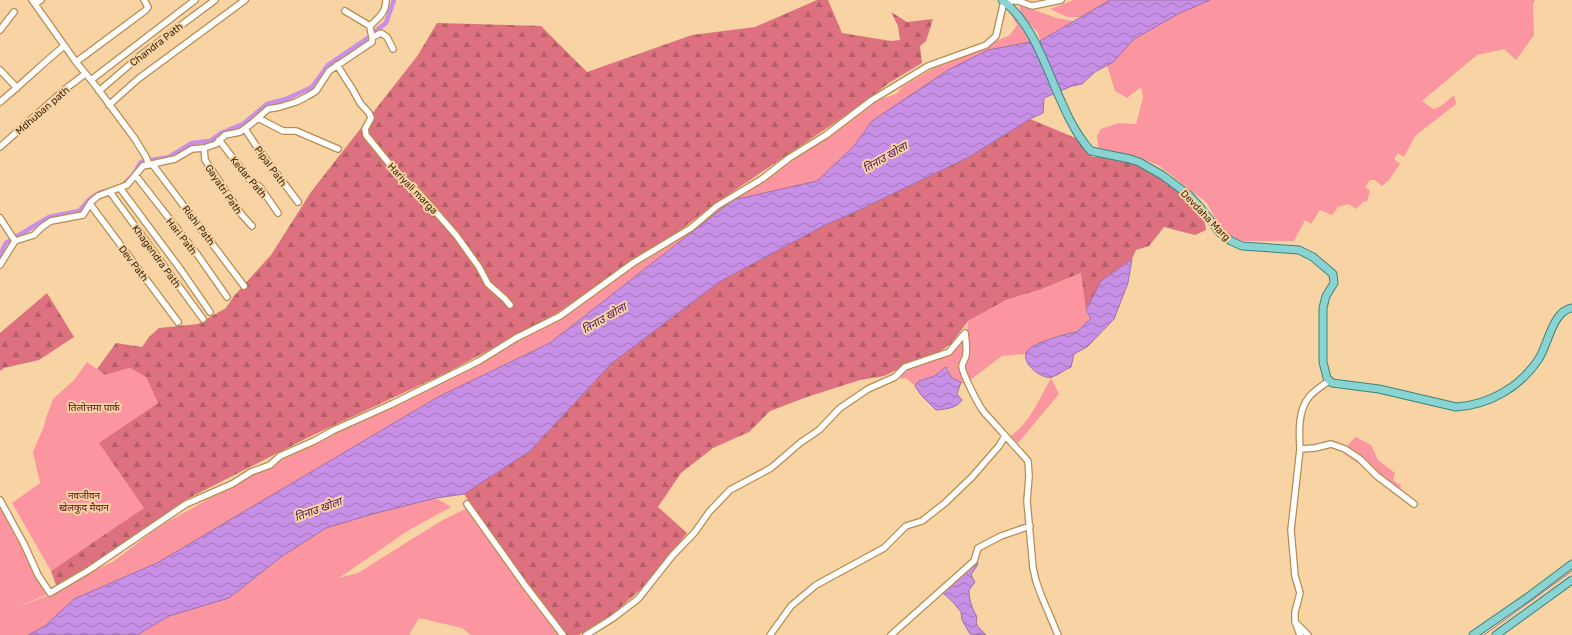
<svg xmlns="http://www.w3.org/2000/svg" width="1572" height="635" viewBox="0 0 1572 635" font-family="Rubik,'Noto Sans Devanagari',sans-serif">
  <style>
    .green { fill: #fb96a1 }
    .forest { fill: url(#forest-firs) }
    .water { fill: url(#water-waves); stroke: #9e71a6 }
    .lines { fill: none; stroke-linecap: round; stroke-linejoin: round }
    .stream { stroke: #9e71a6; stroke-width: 1 }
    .canal { stroke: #c88fe6; stroke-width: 4.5 }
    .minor-casing { stroke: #b88c51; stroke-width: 8 }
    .major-casing { stroke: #3b857b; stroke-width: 9 }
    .minor { stroke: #fff; stroke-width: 5.5 }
    .major { stroke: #89d3d2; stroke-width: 7 }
    .labels { text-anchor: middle; stroke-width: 4; stroke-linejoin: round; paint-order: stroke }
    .street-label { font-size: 10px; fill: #3c2a11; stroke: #f8d3a3 }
    .park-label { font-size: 10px; fill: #530e1e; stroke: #f8d3a3 }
    .water-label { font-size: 11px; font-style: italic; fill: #491361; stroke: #f8d3a3 }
  </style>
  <defs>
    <pattern id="forest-firs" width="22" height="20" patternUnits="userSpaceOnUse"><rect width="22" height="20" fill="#de717f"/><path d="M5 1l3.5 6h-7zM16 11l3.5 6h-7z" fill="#b55d67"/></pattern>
    <pattern id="water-waves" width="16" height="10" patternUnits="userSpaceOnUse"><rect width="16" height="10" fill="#c88fe6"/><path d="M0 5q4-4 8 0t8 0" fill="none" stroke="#a475b9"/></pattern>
  </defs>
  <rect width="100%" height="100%" fill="#f8d3a3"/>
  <path class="green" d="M1074,0H1110L1082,17H1067L1050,9Z
    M1210,0H1535L1533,4L1534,35L1516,60L1504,49L1477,55L1422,101L1433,109L1441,106L1454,95L1456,104L1415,136L1404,157L1398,153L1394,159L1400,164L1389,180L1382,186L1375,180H1370L1365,187L1370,191L1367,201L1363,202L1356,209L1349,204L1338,207L1332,215L1320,210L1311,224L1305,220L1294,241H1239L1229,236L1216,220L1207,203L1158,165L1128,154L1099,152L1097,136L1101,129L1119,123L1136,124L1143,98L1141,87L1127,98L1115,91L1107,65C1118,58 1125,46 1135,39C1157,22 1184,11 1210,0Z
    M1020,5L1057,18L1074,21L1040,41L1038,33L1020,13Z
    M1008,9L1021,22L1030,42L988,50L948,70L872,121L854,146L817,181L733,200L550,343L438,397L157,563L74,599L45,626L28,635H0V500L50,593L16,608L64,589L81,577L114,561L160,526L241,481L539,329L716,209L813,147L878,100L896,94L902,87L934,68L946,64L1010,35L1017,25Z
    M1082,273L1086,310L1091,318L1077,332C1064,334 1031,343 1025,354L1002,356L969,381L964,367L970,351L967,339L968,321L1006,300L1042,289Z
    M964,337L965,356L962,363L969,387L952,378L948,368C941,368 939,373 933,376C926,379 920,379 915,386L906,378L901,379L900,374C910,366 923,365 935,360C947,355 955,346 964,337Z
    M87,362L105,375L130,368L146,377L158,403L145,508L51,571L12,503L40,483L33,452L44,426L46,418L53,399L75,379Z
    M1051,378L1059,394L1018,443L1010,436C1029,425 1040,397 1051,378Z
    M1356,437L1371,445L1378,460L1395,473L1393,480L1398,484H1401L1400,489L1399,490L1388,485L1345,454L1349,443Z
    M436,498L451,507L409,530L339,578L358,573L412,539L443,520L469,507L487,534L495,550L506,561L530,597L561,635H471L462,628L419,618L409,635H137L169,616L229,598L281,557L326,528L376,513Z"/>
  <path class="forest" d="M817,0H828L842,33L891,41L900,40L898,26L891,12L907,22L933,19L926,41L920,46L922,63L889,83L858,107L716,203L683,228L554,315L448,372L309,437L185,500L87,569L56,585L51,571L144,508L99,443L158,403L146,377L130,368L105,375L97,369L116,343L142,347L149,337L159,328L198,324L226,308L234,296L271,255L311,192L418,55L437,23L541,26L587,72L692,35L755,27Z
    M1030,119L1078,139L1092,157C1105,157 1117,158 1129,162C1155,171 1205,199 1206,230L1195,235L1164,227L1149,246L1136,250L1132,259L1101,281L1086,310L1081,273L1042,289L1006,300L968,321L951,344L928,359L905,366L884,376L860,380L807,397L770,411L749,432L713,448L681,473L658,507L687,533L648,583L614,613L579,635H566L496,543L464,494L530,451L612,363L719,282L827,224L853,213L969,157Z
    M47,293L74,337L39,360L4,368L0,371V333Z"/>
  <path class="water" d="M1110,0H1210L1178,14L1134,39L1113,62L1095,72L1082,84L1072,86L1044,98L1043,113L1030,119L969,157L853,213L827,224L719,282L612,363L530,451L464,494L436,498L376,513L326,528L281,557L229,598L169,616L137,635H28L45,626L74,599L157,563L438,397L550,343L733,200L817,181L854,146L872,121L948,70L988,50L1030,42L1034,49L1042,46L1040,41Z
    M1132,259L1128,283L1114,319L1087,347L1074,354L1071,367C1065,369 1059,375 1052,377C1042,380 1022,364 1026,353C1028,344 1068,333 1077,332L1091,318L1086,310L1101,281Z
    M946,367L952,378L961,382L957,394L962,400C956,409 945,409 936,410L921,395L915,386L919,381L934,376Z
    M977,560L978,564L971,575L975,582L969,590C969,600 972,608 977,617C974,626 981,629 986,635L970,634L962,620L961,612L952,601L943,593L954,580L973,566Z"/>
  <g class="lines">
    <path class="stream" d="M1484,635L1572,571"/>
    <path class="canal" d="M374,32L386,23L394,0
      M122,186L133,175L141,162L169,157L192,143L210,141L221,133L243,124L267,104L286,99L312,87L328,65L369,37
      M0,255L6,243L49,217L79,211C87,202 93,194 105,191"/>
    <g class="minor-casing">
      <path id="minor" d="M32,0L76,62
        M144,0L148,7L146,10L76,62L95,85L135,139L146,157L149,165
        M35,4L41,0
        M345,11L370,26
        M0,30L14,12
        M373,37L381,33L387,37L393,49
        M337,65L353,90L360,103L369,113L371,118L365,129L366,135L396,172L420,194L456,235L479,267L488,284L505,299L510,305
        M0,70L17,88
        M91,80L195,0
        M99,91L141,55L215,0
        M0,102C22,84 42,64 64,46
        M109,105L138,79L245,0
        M258,118L283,131H296L338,149
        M245,129L259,150L298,202
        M219,140L249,179L260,187L278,213
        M0,147L64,90L85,74
        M204,148L205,160L242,215L252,226
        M153,165L244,286
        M136,176L197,254L227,297
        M120,188L181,270L210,312
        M110,192L203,319
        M90,204L178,322
        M0,218L15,241
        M0,265L15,241L34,235L42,227L51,221L83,215L91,202L98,196L127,185L143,166L175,159L192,149L204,148L216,144L225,135L240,132L251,124L268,109L280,107L296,102L308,96L316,91L329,71L372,42C373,36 370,32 370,26C378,18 386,13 386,0
        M1300,449L1315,448L1331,444L1345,449L1360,459L1377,476L1414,504
        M0,500L24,544L38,575L50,593L89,570L186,504L232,484L251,472L270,465L280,456L314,441L334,430L392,404L479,361L516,338L560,316L633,263L691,228L717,206L762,179L789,158L826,135L872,100L928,66L986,45L996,36L1004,1H1018L1032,6L1061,0
        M467,504L524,584L563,635
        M1296,624L1300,635
        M586,635L613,618L638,599L672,556L695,532L709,512L730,490L771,468L800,443L819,430L840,408L868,389L895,377L905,367L949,352L965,333C966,340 967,347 966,355C966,358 962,363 962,366C962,373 978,404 983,411L1028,461L1029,476L1027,501L1033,568L1036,581L1041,595L1058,635
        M770,635L791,606L816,585L884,548L906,526L922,521L945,503L972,477L999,446L1005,436
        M891,635L974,561L978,548L1001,536L1030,526
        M1308,635L1295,622V612L1300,593L1295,576L1291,530L1300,449C1299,432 1298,410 1309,397C1315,390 1322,386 1329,381"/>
    </g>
    <g class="major-casing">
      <path id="major" d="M1002,0C1047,34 1053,110 1091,151L1130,159L1139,162L1162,175L1189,195L1200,207L1220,233L1231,241L1242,246L1299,250L1313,257L1333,274L1334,283L1326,296L1323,308V362L1327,378L1332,383L1379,389L1456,407C1489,405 1520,387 1538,360C1548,346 1552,311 1572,308
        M1473,635L1528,597L1572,564
        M1496,635L1572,580"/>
    </g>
    <use href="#minor" class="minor"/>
    <use href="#major" class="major"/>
  </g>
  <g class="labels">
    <g class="street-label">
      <text transform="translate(156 44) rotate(-38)" y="4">Chandra Path</text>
      <text transform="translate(42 110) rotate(-41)" y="4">Mdhuban path</text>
      <text transform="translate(271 166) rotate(54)" y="4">Pipal Path</text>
      <text transform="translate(249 177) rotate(50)" y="4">Kedar Path</text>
      <text transform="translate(413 188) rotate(46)" y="4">Hariyali marga</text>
      <text transform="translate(224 189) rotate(56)" y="4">Gayatri Path</text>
      <text transform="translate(1206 215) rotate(46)" y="4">Devdaha Marg</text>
      <text transform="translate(199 225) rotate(53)" y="4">Rishi Path</text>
      <text transform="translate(182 236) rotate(52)" y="4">Hari Path</text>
      <text transform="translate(157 256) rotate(54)" y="4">Khagendra Path</text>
      <text transform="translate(134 263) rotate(53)" y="4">Dev Path</text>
    </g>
    <g class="park-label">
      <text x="94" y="411">तिलोत्तमा पार्क</text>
      <text x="84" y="499">नवजीवन<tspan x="84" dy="12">खेलकुद मैदान</tspan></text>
    </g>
    <g class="water-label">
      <text transform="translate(885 157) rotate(-30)" y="4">तिनाउ खोला</text>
      <text transform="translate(604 318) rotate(-30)" y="4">तिनाउ खोला</text>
      <text transform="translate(318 509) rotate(-20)" y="4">तिनाउ खोला</text>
    </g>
  </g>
</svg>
